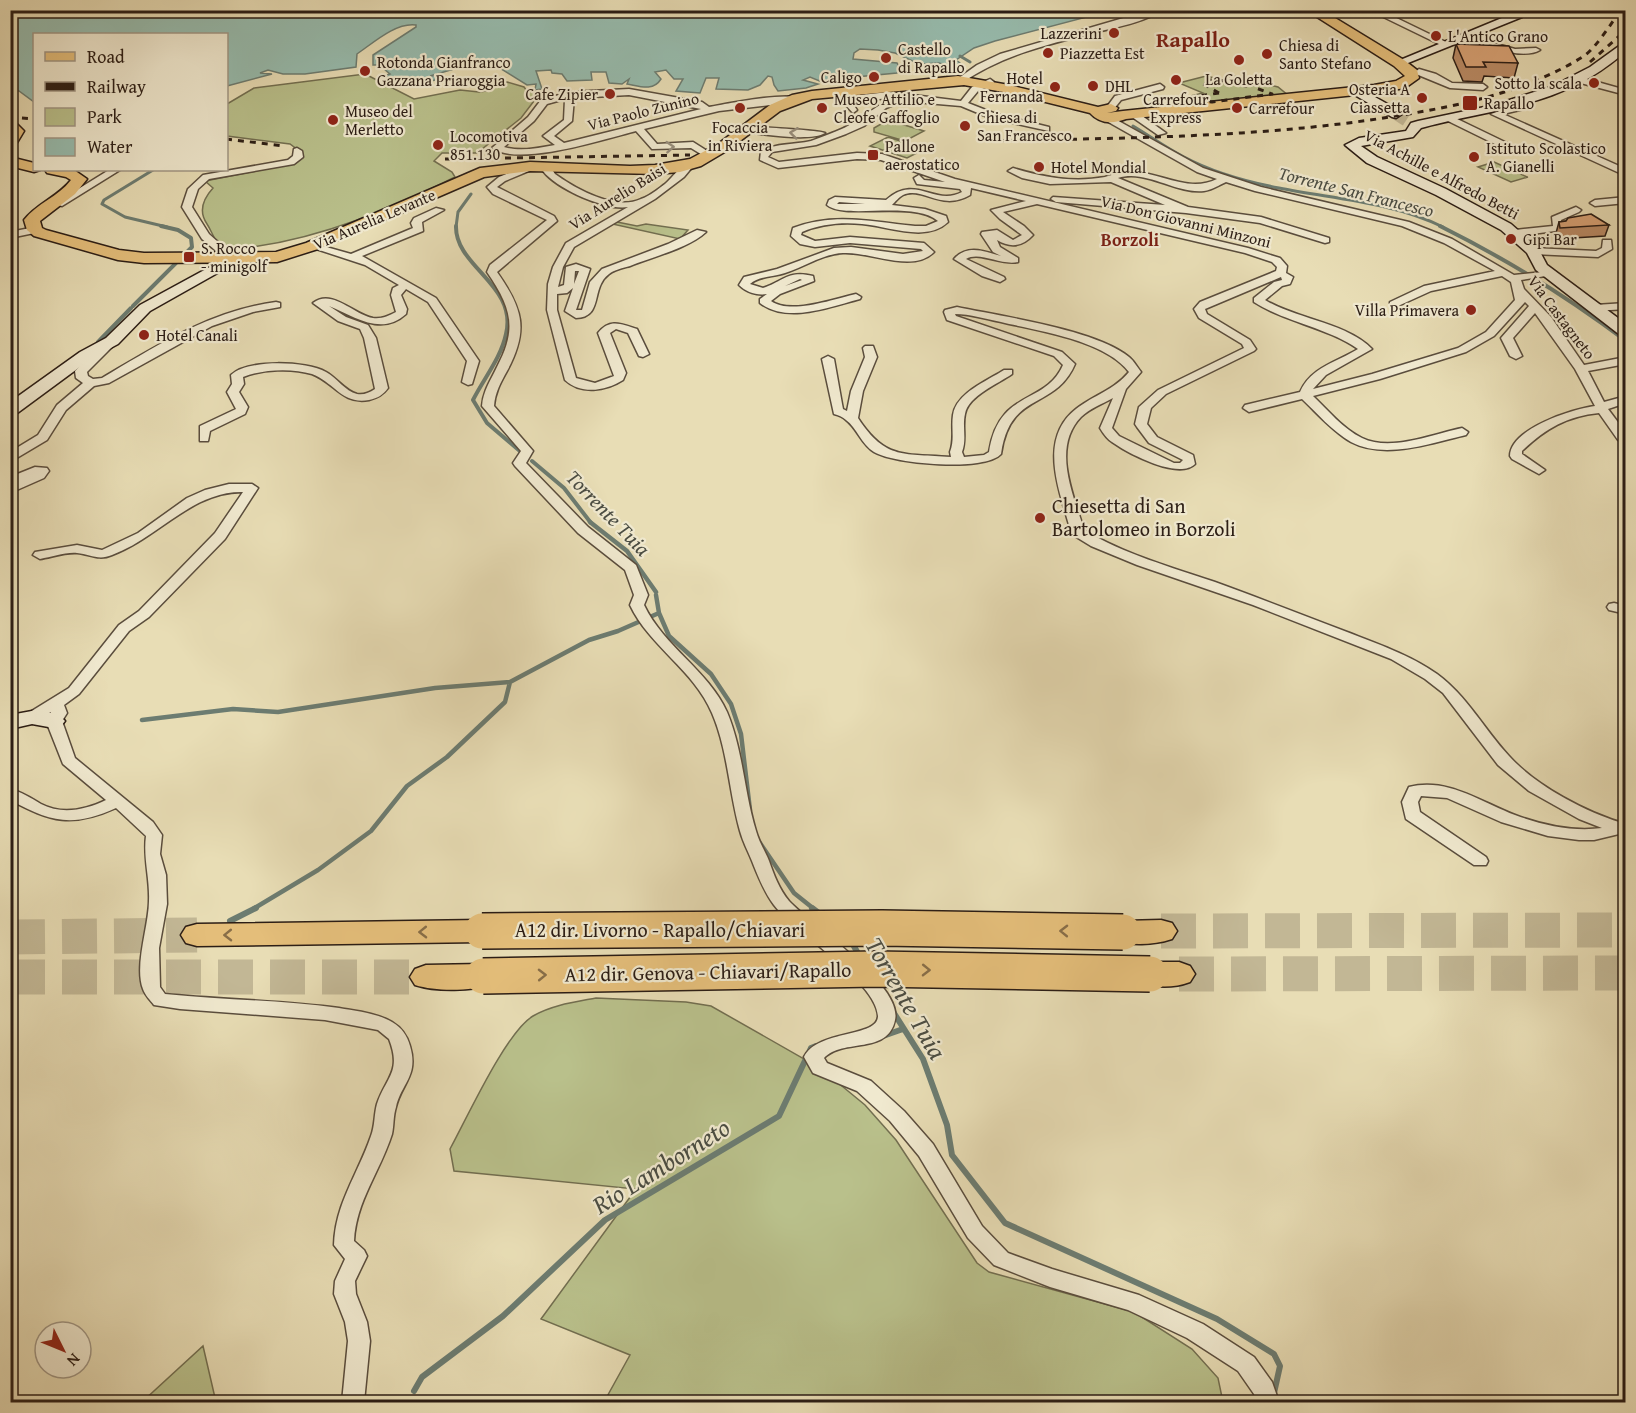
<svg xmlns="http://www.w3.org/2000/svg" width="1636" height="1413" viewBox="0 0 1636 1413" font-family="'Gentium Book Plus',serif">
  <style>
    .green { fill: #b9c08b; stroke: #726e50; stroke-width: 1.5 }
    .water { fill: #97bcae; stroke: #6c7c71; stroke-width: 1.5 }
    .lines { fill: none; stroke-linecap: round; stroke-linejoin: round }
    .stream-far3 { stroke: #6c7c71; stroke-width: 3 }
    .stream-far2 { stroke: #6c7c71; stroke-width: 4 }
    .stream-far1 { stroke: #6c7c71; stroke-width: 4.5 }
    .stream { stroke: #6c7c71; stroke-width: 6 }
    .secondary-tunnel { stroke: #c2b795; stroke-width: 12; stroke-dasharray: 12 6; stroke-linecap: butt }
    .highway-tunnel { stroke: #c2b795; stroke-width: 35; stroke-dasharray: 35 17; stroke-linecap: butt }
    .street-casing { stroke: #5a4d3d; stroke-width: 3 }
    .secondary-casing { stroke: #2b1d15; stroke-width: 3 }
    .primary-casing { stroke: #2b1d15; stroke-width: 3 }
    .highway-casing { stroke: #2b1d15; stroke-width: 3 }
    .street { fill: #f0e9cf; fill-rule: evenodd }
    .secondary { fill: #f0e9cf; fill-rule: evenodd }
    .primary { fill: #e4be7a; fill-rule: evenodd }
    .highway { fill: #e4be7a; fill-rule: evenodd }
    .rail { stroke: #2b1d15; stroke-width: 3; stroke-dasharray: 6 6; stroke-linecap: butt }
    .highway-bridge-casing { stroke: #2b1d15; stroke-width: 38; stroke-linecap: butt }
    .highway-bridge { stroke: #e4be7a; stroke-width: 35 }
    .wall { fill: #ba8b65; stroke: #2b1d15; stroke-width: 1.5 }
    .building { fill: #d8a275; stroke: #2b1d15; stroke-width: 1.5 }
    .oneway { stroke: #978d7b }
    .oneway2 { stroke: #886e48 }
    .poi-dot { fill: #8f2418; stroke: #f0e9cf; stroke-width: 2 }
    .labels { text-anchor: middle; stroke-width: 4.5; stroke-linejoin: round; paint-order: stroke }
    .far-poi-label { font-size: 16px; fill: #2b1d15; stroke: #f0e9cf; text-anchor: start }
    .far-street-label { font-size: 16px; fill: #2b1d15; stroke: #f0e9cf }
    .far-water-label { font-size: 18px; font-style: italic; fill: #4b4d43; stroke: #f0e9cf }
    .far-neighbourhood-label { font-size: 18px; font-weight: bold; fill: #7a1f14; stroke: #f0e9cf }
    .poi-label { font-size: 20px; fill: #2b1d15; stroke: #f0e9cf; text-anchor: start }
    .street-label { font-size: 20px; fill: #2b1d15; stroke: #f0e9cf }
    .water-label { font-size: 21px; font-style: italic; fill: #4b4d43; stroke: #f0e9cf }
    .far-district-label { font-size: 22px; font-weight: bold; fill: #7a1f14; stroke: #f0e9cf }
    .near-water-label { font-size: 26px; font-style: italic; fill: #4b4d43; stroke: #f0e9cf }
  </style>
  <rect width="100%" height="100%" fill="#e8ddb5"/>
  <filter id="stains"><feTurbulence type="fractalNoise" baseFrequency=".00333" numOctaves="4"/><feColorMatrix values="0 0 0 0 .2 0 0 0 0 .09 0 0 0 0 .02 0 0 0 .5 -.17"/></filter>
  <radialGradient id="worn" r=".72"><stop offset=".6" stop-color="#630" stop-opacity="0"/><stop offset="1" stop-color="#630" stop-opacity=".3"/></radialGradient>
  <path class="green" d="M365,74L414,99L460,90L479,92L486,91L495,83L507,82L524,87L527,91L535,90L537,97L521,118L477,153H442L434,161L452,172L455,177C391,209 324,237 253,247C245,248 233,252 226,249C215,245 213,233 207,224C198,211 203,199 213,188L205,181L296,163L302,153L290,144L227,136V104L254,88Z
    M1206,76L1223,80L1236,76L1278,87L1289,96L1200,105L1191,96L1203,93L1179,83Z
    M888,120L924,131L905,141L874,132V128Z
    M888,137L925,149L907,158L870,146Z
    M1494,162L1527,177H1528L1511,182L1478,167Z
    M612,221L637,226L646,224L688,230L680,239L608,223Z
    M596,998L686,1002L711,1006L820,1068L865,1105L896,1140L977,1263L989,1272L1134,1312L1192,1349L1218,1378L1223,1402H604L630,1355L541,1319L636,1189L454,1171L450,1149C467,1118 506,1032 533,1016C552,1005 575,1002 596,998Z
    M203,1346L216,1402H142Z"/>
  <path class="water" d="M1061,10L1083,18L995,41L974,48L956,60L960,63L954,67L939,63L919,64L895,53L878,50L860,49L854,53L853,59L897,63L900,69L897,73L845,78L844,80L822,82L810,77L803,80L818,84L806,88L778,91L774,85L772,77L768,76L760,85L748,90L716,89L719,78H706L700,93L676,91L683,79H674L666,70L655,72L661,79C653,92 639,86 627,84L629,79L622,84L609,83L606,72H591L592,80L567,81L562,74L552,73L551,70L536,71L542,89L535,90L536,84L527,85L495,65L481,67L465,62L463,63L468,65L430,76L440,75L443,78L415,85L411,77L393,81L384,76L390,74L379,65H373V55L416,27V25C396,22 373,43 357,54L356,67L305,74H283L268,70L260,73L272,74L227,86L226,34H34V102L19,91L11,90V11Z"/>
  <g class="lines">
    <path class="stream-far3" d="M960,56L970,62
      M1133,126C1150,136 1166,148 1184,157C1212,172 1248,182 1279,188C1334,199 1393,202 1443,227
      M153,170L104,200L102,204L125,217L167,227
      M456,227L458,212L471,194"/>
    <path class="stream-far2" d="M456,226C455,267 518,285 506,334C501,358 484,378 473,400L487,423L521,452
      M1440,226C1506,259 1568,297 1626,341
      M133,306L192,247L191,238L178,230L161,226
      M98,342L131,308
      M532,461L564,488L591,523"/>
    <path class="stream-far1" d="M590,522L627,551L656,592
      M656,595L659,613L669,636L711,674L731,704L741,734L750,810
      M142,720L233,709L278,712L435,688L510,682L589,640L618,631L659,613
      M760,843L794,893L814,909
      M253,909L318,870L371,831L407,786L447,757L505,702L510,682"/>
    <path class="stream" d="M812,908L820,914
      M230,921L256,908
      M851,941L860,957
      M892,1010L923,1059L947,1125L952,1155L1005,1223L1217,1319L1274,1354L1280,1366L1272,1402
      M883,1036L903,1029
      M414,1391L422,1377L503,1316L605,1220L779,1116L811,1048L816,1046"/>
    <path class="secondary-tunnel" d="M1396,114L1410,123"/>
    <path class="highway-tunnel" d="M1161,931L1626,930
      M10,937L197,935
      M1179,974L1626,973
      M10,977H426"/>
    <g class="street-casing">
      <path id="street" d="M1151,10H1163C1144,22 1118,27 1097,32C1050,44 1004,54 963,82L956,80L977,65L1000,54Z
        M1369,10H1380L1450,44L1443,46Z
        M1465,35L1515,49L1536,48L1540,50C1522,61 1482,44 1462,39V35Z
        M1419,69L1436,74L1452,83L1483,84L1487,87L1483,90L1450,88L1416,74L1415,72Z
        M1576,76L1626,90V95L1573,81L1572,79Z
        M990,79L994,82L993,84L978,91L968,103L996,114L1049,127V131L990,118L961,106L903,101L886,108L864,126L846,134L816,145L772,152L768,157L779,162L857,153L882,154L955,179L1248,248L1280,258L1287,266L1286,273L1293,277L1290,284L1282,286L1265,300C1296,319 1347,323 1372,349L1326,375L1313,389L1372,374L1458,348L1486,332L1515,300L1511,282L1502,276L1431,291L1398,306H1390V302L1424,286L1495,271L1444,243L1402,226L1255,191L1226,182C1219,185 1212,190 1204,191C1175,194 1146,169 1118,178L1188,207L1261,217L1329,238V242L1325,243L1260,223L1186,213L1056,202L1051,199L1053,197L1165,205L1111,182L1050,184L1022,178L1008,171L1013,168C1043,177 1073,183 1105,177C1114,175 1121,170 1131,171C1161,173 1189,193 1217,179L1197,172L1103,119V115L1106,114L1203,168L1261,187L1409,222L1452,239L1514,275L1552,271V275L1521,280L1524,289L1551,317L1584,365L1626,357V364L1588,371L1604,402L1626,396V403L1608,409L1626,433V440H1618L1599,413C1567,416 1545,429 1522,451V454L1545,470L1539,474L1512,459L1510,456C1510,429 1572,409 1595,406L1575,369L1535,313L1513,338L1522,356L1516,359L1510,356L1501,338L1529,306L1525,302L1494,336L1466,352L1380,379L1313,396C1328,410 1343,429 1362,438C1391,452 1433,434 1462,428L1468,432L1466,435C1432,443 1385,460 1351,442C1332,431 1317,413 1302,399L1249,412L1243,408L1245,405L1300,392C1311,367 1337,362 1358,349C1326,327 1287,323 1254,302V298L1274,282L1282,280L1281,277L1205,309L1207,314L1250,340L1256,349L1254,351L1166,394L1151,408L1147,424L1157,437L1193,455L1195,464C1179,480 1129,454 1112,442C1107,439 1103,433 1100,428L1113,398C1102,404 1089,409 1081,417C1051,448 1074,496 1084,530C1124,554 1171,567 1215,582C1259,598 1303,615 1347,632C1378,644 1410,655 1437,674C1467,696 1484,729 1509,756C1536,786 1587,813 1626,824V836L1619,834L1594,840H1579L1548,836L1501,822L1447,798L1421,796L1418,802L1420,812L1486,857L1488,861L1486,865H1474L1406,819L1402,802L1409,787C1447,777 1481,802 1515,815C1542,825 1573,832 1602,828L1579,819L1529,791L1498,765L1443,693L1425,679L1391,659L1253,605L1137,565L1091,546L1073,535C1069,527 1067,517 1064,508C1054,475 1044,434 1076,409C1094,395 1114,390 1129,372C1105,340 1038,331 1001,322C986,319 970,314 955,314L956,316L1062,352L1075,364C1055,411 1010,390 1001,454C985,472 894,464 874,452C861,444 857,428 846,420C843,417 838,415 834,414L822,359L828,356L834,359L842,404L843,409L847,411L851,391L865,357L863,348L865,346H873L877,357L863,391L858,418C886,461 905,453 951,457L950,452C955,439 951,429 953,415C956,393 987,381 1004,370H1012V374C998,384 968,396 965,414C962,427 967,439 962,452L964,457L984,455L989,452C999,388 1045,406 1063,365L1054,356L947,320L944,312L945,310L957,307C1000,316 1097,330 1129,357C1134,361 1137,367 1141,372L1126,389L1112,428L1119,436L1174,463H1180L1183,460L1149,443L1137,427L1135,424L1139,407L1158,390L1244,348L1242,344L1199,318L1194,309L1200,302L1276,271L1277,267L1272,262L1245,253L1037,204L1003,212L1024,226L1033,235C1022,247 1010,248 997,240L1000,247L1018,258V262C1001,266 980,251 966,259L1004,277L1005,279L1000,282L982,276L954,259C967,244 984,251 1001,256L993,252L981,234L982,232L997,230L1013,240L1022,235L1000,219L991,210L1026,201L971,188L970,195C941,212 923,186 903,195C899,197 895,202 892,205L925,209L946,216L948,222C926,243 888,226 862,224C842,222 821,224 802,232L801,235L815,241L850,237L924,243L934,252C912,274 870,251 843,253C822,254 805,267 785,273C774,277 758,276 750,284L763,288C784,281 788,270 813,276L814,281L780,294L771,301C790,315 834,299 856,294L861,297L860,299C829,307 788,324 760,303V299L767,294C757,296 746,292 739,285L744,277L777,269L834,248L851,247L903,254L923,251L921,249L850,243L815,247L800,244L791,236L793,228C835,212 873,222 915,226H926L938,221C913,200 844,220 827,205L829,200L835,197L886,200C916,173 935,207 962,192L960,189L917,184L914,178L919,175L924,180L945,182L881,160L857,159L778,168L760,160L761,151C776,143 794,145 811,141C820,138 829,134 837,131C858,123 873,107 893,98L851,101L857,110L853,113L842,101V97L889,92L961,101L972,87ZM839,202L865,204H837ZM800,279L802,280L785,286Z
        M1160,84L1164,87L1163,89L1121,100L1113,110L1106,108L1115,96Z
        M629,89L702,102L709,107C726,104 789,91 801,99L797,102L719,111L644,129L657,144L693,142L712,154V158L709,159L691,148L652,149L636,131C605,139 519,167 492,148L528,117L541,100L570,92ZM629,95L701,109L564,143L554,136L572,121L574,98ZM565,99L564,120L543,136L555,145C538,148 520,152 504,147L534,121L547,104Z
        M1516,99H1522L1525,102L1524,109L1503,114L1626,169V176L1491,114L1517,105Z
        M1132,113H1138L1166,133L1158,135L1132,117Z
        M1451,116L1509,144L1511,146L1503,148L1448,121V117Z
        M744,126C755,127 821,130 825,133C811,142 758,134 741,131L739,129Z
        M297,148L302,151L303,157L294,164L209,179L198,189L192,207L209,234L237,259L228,261L202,239L182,207L188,189L203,175L288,160L293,156L294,149Z
        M689,162L694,165L684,177L655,199L574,247L563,267L558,287L564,285L566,267L576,264L590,269L576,310H582L590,282L602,269L668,244L697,230L706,232C689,248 652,257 630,266C623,268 614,270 609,274C590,288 604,317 576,318L565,311L573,288L567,293L557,294V310L576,378L595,383L614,376L598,333C610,318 621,324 637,329L649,354L643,357L639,356L628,333L616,329L610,333L626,373L623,380C606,391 581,395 565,380L547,310L548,284L553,267L566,243L628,207C606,211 557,189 543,171L549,165H555L557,167L553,171L555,174C576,189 615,211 641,199C650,196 658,189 665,184C673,177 680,166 689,162ZM575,271H579L574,284Z
        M533,163L536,164V168L505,181L497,187L554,216L557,221L497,272C523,309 529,330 507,371C501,382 495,392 494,406L533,451L526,463L588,527L636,565L648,595L644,605C664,647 708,670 727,712C743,750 744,792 756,831C759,842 765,851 769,861C774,875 779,889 789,901C812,926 903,985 895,1020C888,1055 843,1038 824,1058L827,1063L871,1081L904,1111L933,1144L982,1226L1008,1253L1052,1269L1139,1295L1203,1324L1254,1357L1272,1382L1279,1402H1257L1254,1394L1238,1371L1187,1338L1128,1310L1050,1287L994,1265L968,1238L919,1156L890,1121L857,1091L813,1073L804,1057C818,1029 878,1038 878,1016C876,981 796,934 774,905C764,892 758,876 752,861C748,851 743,842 740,831C729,792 728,750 712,713C694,670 650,647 630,605L634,595L625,570L578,533L515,466L513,463L521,451L482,406C483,391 491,380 497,367C518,328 511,307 487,272L490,265L547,220L493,194L487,187L499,177Z
        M109,170H120L62,206L54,204Z
        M1626,197V203L1595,206L1590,203L1595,200Z
        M1576,207L1581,210L1579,212L1561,220L1563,230L1515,236L1510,233L1515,230L1553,226L1552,217Z
        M436,208L444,210L422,222L423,231L362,256L436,298L479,361L472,384L468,385L462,382L467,361L428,302L406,289L401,295L407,309L406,314C381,337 354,316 329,306L346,317L368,325L376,338L388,388C383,395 378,398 369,400C342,405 334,382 312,374C292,368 263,369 243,377L244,384L239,392L248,407L245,414L210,431L208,441H200V426L236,409L227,392L232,384L231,375C248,359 306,361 326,372C337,378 345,391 357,394C364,395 369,393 375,389L364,338L360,329L338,321L313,303C332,288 354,315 373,318C382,319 388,316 396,312L391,295L393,288L399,285L365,265L307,246L312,243L351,254L413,228L411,223L414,218Z
        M35,227L39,228V232L10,238V232Z
        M1603,240H1611L1612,249L1598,257L1533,254L1528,251L1533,248L1596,251L1602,248Z
        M10,287L15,290V303L10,306Z
        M276,302L280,303V307L253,312L212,326L109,383L94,386L66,410L47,440L10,462V452L38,435L57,405L83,383L76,378L75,371L108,339H116L118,341L87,372L88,376L93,379L102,378C158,345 210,311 276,302Z
        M1626,303V309L1595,311L1590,308L1595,305Z
        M35,467L47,468L49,471L44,478L10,493V477Z
        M229,484H252L258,488L225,539L149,617L129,631L79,694L64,705L67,713L62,721L75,758L153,822L162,835L160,854L166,875L167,904L159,948L160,987L165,994C223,1000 281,1000 339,1008C356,1011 377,1013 392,1022C402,1028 407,1035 410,1046C419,1076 401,1084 396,1107C393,1116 394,1125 392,1134C380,1172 356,1201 354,1241L364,1250L367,1256L355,1281L356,1294L367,1322L370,1341L364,1402H342L348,1341L345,1322L334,1294L335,1281L345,1259L334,1245C335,1204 358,1174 371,1136C375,1126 374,1115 377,1104C386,1077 402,1072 389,1039L378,1030L325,1020L180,1009L154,1005C150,1000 145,995 143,989C134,966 149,925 149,901C150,878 143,858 146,836L116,808C72,828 51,822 10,800V789C22,792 31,798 41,804C62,815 85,810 106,800L63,764L46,721L51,712L30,722L22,717L69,688L119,625L139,611L215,533L243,492C192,491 158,538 112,555C98,561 90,554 77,553C65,552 52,557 40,559L33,555L35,552L77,545L102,550L138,533L187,498L205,490Z
        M1614,603L1626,606V614L1609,610L1607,607L1609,604Z"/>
    </g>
    <g class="secondary-casing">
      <path id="secondary" d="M1514,10H1526L1527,13L1522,17L1403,65H1395L1393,63L1514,13Z
        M1626,41V51C1564,107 1495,108 1421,128L1413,137L1361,146L1377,157L1446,189L1511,224L1538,248L1547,265L1626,324V337L1620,335L1536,270L1527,253L1501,230L1436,195L1367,163L1345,145L1359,138L1406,131L1411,123L1418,121L1494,105L1553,86L1590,67Z
        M1357,87L1400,111L1402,114L1396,118L1392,117L1353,94L1351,91Z
        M232,255L239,259L237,262L150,311L118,344L92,358L16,414L10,415V402L80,352L106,338L140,305Z
        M32,711C43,711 58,712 65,721L61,726L54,728L32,724L10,729V715Z"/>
    </g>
    <g class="primary-casing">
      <path id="primary" d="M1306,10H1322L1404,60L1417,70L1419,78L1405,88L1374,93L1126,119C1113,124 1100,124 1090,113L1009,93L964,85L812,99L780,111L728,150L701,166L680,172L655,174L530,171L484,177L318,249L277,262L144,263L118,260L34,236L27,230L24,220C37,203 58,197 71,180L66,177L47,173L45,170H74L87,179L75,194L40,221L42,228L46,230L119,250L144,253L276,252L306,243L480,168L530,162L630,166L655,165L690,159L718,144L770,105L792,95L812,91L958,76L1009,85L1098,107L1111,104L1118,108L1116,111L1107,113L1123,111L1374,85L1396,81L1405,76L1394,66Z
        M10,121L15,122L24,131L15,146L10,147Z
        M10,157L34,163V170H40L34,172L10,166Z"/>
    </g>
    <g class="highway-casing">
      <path id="highway" d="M482,920L493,923L498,931L493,939L482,942L197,946L186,943L181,935L186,927L197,924Z
        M1161,920L1172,923L1177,931L1172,939C1154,945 1130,946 1112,940L1107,932L1112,924L1123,921Z
        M1150,962H1179L1190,966L1195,974L1190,982C1174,988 1155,988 1139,982L1134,974L1139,966Z
        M483,964L494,968L499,976L494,984C472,991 437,992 415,985L410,977L415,969L426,965Z"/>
    </g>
    <use href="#street" class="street"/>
    <use href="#secondary" class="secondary"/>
    <use href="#primary" class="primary"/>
    <use href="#highway" class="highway"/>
    <path class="rail" d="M1590,62L1626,30
      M1219,93L1199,96L1198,100L1212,102L1272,94L1256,88
      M1219,93L1202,83L1214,79L1250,87
      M10,117L34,119
      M226,139L284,146
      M987,141C1117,138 1248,138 1377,119C1448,108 1522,95 1584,56C1596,48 1612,22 1621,10
      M445,159L690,155"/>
    <g class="highway-bridge-casing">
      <path id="highway-bridge" d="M482,931L882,928L1123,932
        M483,976L876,969L1150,974"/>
    </g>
    <use href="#highway-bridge" class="highway-bridge"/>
  </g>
  <path class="wall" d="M1456,44L1518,63L1514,78L1484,76L1482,82L1463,81L1453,58Z
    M1566,221L1609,225L1605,236L1557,239L1556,233L1559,222Z"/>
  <path class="building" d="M1456,44L1509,46L1518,63L1483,62L1486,67H1466Z
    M1591,214L1609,225L1560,228L1559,222L1566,221L1568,218Z"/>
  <defs><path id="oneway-chevron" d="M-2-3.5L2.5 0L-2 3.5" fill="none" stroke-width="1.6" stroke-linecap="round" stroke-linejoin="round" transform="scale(1.5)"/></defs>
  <g class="oneway">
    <use href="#oneway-chevron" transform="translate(794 133) rotate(-173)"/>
    <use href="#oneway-chevron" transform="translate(670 147) rotate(-4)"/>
  </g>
  <g class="oneway2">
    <use href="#oneway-chevron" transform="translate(1064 931) rotate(-179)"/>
    <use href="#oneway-chevron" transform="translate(423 932) rotate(179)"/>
    <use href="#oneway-chevron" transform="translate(228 935) rotate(179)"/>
    <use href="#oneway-chevron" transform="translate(926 970) rotate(1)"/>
    <use href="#oneway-chevron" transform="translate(542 975) rotate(-1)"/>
  </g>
  <g class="poi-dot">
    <circle cx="1114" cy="33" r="6"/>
    <circle cx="1436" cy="36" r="6"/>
    <circle cx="1048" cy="53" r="6"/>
    <circle cx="1267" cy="54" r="6"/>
    <circle cx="886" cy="58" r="6"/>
    <circle cx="1239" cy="60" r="6"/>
    <circle cx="365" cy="71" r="6"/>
    <circle cx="874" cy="77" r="6"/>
    <circle cx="1176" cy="80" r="6"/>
    <circle cx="1594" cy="83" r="6"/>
    <circle cx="1093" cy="86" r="6"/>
    <circle cx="1055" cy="87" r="6"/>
    <circle cx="610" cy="94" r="6"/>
    <circle cx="1422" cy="98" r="6"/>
    <rect x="1462" y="95" width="16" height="16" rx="3"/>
    <circle cx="740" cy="108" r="6"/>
    <circle cx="822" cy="108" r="6"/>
    <circle cx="1237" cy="108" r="6"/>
    <circle cx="333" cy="120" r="6"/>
    <circle cx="965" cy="126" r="6"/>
    <circle cx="438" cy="145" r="6"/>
    <rect x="867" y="149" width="12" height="12" rx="3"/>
    <circle cx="1474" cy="157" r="6"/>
    <circle cx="1039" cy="167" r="6"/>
    <circle cx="1511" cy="239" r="6"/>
    <rect x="183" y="251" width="12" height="12" rx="3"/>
    <circle cx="1471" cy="310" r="6"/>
    <circle cx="144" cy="335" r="6"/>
    <circle cx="1040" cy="518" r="6"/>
  </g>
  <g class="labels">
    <g class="far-poi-label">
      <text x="1102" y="39" text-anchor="end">Lazzerini</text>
      <text x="1448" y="42">L'Antico Grano</text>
      <text x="1279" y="51">Chiesa di<tspan x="1279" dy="18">Santo Stefano</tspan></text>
      <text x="898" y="55">Castello<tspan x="898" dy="18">di Rapallo</tspan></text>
      <text x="1060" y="59">Piazzetta Est</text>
      <text x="377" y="68">Rotonda Gianfranco<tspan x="377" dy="18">Gazzana Priaroggia</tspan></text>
      <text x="862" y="83" text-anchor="end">Caligo</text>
      <text x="1043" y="84" text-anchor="end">Hotel<tspan x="1043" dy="18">Fernanda</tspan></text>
      <text x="1239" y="85" text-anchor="middle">La Goletta</text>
      <text x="1582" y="89" text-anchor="end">Sotto la scala</text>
      <text x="1105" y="92">DHL</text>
      <text x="1410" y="95" text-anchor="end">Osteria A<tspan x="1410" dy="18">Ciassetta</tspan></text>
      <text x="598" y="100" text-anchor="end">Cafe Zipier</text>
      <text x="834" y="105">Museo Attilio e<tspan x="834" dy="18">Cleofe Gaffoglio</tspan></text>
      <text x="1176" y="105" text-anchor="middle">Carrefour<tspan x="1176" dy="18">Express</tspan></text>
      <text x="1484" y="109">Rapallo</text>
      <text x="1249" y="114">Carrefour</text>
      <text x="345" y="117">Museo del<tspan x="345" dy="18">Merletto</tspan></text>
      <text x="977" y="123">Chiesa di<tspan x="977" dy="18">San Francesco</tspan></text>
      <text x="740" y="133" text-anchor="middle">Focaccia<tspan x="740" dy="18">in Riviera</tspan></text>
      <text x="450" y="142">Locomotiva<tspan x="450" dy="18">851.130</tspan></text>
      <text x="885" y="152">Pallone<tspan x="885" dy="18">aerostatico</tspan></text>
      <text x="1486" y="154">Istituto Scolastico<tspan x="1486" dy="18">A. Gianelli</tspan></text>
      <text x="1051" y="173">Hotel Mondial</text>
      <text x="1523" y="245">Gipi Bar</text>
      <text x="201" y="254">S. Rocco<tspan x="201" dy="18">- minigolf</tspan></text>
      <text x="1459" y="316" text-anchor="end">Villa Primavera</text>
      <text x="156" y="341">Hotel Canali</text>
    </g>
    <g class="far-street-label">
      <text transform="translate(643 111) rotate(-14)" y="6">Via Paolo Zunino</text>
      <text transform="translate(1442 174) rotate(28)" y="6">Via Achille e Alfredo Betti</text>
      <text transform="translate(617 196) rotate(-32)" y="6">Via Aurelio Baisi</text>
      <text transform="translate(374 219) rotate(-23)" y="6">Via Aurelia Levante</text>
      <text transform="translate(1186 221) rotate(14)" y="6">Via Don Giovanni Minzoni</text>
      <text transform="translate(1562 317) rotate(53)" y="6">Via Castagneto</text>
    </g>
    <g class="far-water-label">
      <text transform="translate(1356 192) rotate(14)" y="6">Torrente San Francesco</text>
    </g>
    <g class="far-neighbourhood-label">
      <text x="1130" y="246">Borzoli</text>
    </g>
    <g class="poi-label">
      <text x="1052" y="513">Chiesetta di San<tspan x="1052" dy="23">Bartolomeo in Borzoli</tspan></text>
    </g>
    <g class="street-label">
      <text x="660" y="937">A12 dir. Livorno - Rapallo/Chiavari</text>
      <text transform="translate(708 972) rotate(-1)" y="7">A12 dir. Genova - Chiavari/Rapallo</text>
    </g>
    <g class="water-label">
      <text transform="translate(608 513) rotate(46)" y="7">Torrente Tuia</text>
    </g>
    <g class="far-district-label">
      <text x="1193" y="47">Rapallo</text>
    </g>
    <g class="near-water-label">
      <text transform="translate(906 998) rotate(60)" y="9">Torrente Tuia</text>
      <text transform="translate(661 1166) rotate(-32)" y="9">Rio Lamborneto</text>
    </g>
  </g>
  <rect width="1636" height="1413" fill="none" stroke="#e8ddb5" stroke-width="36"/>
  <rect x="12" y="12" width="1612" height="1389" fill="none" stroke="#2b1d15" stroke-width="3"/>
  <rect x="18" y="18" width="1600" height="1377" fill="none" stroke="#2b1d15" stroke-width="1.5"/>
  <rect x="33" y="33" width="195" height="138" fill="#f0e9cf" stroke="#a19785" stroke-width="1.5"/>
  <rect x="45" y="52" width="30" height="9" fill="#e4be7a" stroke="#a19785" stroke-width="1.5"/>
  <text x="87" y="63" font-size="18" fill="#2b1d15">Road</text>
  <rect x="45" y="82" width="30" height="9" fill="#2b1d15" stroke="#a19785" stroke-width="1.5"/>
  <text x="87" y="93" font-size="18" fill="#2b1d15">Railway</text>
  <rect x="45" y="108" width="30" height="18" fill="#b9c08b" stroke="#a19785" stroke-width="1.5"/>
  <text x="87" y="123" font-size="18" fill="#2b1d15">Park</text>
  <rect x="45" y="138" width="30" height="18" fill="#97bcae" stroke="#a19785" stroke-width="1.5"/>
  <text x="87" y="153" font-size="18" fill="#2b1d15">Water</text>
  <g transform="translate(63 1350) rotate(133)"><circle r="28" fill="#f0e9cf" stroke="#a19785" stroke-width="1.5"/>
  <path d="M0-4.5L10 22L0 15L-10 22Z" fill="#8f2418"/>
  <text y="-9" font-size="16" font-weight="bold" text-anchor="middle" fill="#2b1d15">N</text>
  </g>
  <rect width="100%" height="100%" filter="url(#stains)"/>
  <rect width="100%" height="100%" fill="url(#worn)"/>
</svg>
